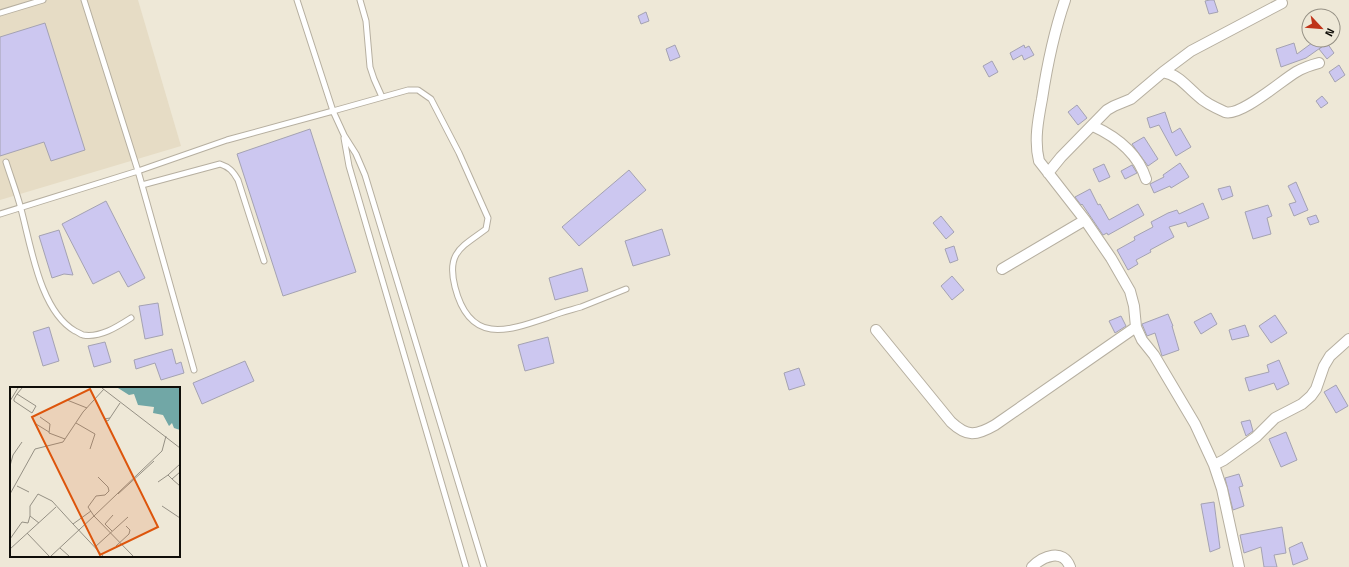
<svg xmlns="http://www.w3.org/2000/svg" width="1349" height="567" viewBox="0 0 1349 567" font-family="'Titillium Web',sans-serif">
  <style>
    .built { fill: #e6dcc5 }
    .building { fill: #ccc7f0; stroke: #a4a2b2 }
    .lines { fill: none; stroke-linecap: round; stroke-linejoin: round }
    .service-casing { stroke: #b6afa0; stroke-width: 7 }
    .minor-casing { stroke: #b6afa0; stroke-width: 12 }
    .service { stroke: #fff; stroke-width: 5 }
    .minor { stroke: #fff; stroke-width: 10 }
    .inset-road { fill: none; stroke: #959084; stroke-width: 1 }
    .view { fill: #dd550c; fill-opacity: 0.15; stroke: #dd550c; stroke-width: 2 }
    .inset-edge { fill: none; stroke: #0f0d08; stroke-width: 2 }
  </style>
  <rect width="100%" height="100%" fill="#eee8d7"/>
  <path class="built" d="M0,0H138L181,146L0,200Z"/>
  <path class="building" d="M1210,0H1214L1218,12L1209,14L1205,1Z
    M646,12L649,21L641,24L638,16Z
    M45,23L85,150L51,161L44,142L0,156V37Z
    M1316,40H1318L1323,46L1306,58L1281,67L1276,49L1294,43L1297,54Z
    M1327,43L1334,53L1327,59L1319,49Z
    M675,45L680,57L670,61L666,49Z
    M1024,45L1025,48L1029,46L1034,55L1024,60L1022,55L1013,60L1010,53Z
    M992,61L998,72L989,77L983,66Z
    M1339,65L1345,75L1335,82L1329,72Z
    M1322,96L1328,103L1321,108L1316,101Z
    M1077,105L1087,118L1078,125L1068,112Z
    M1165,112L1172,133L1180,128L1191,147L1176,156L1159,125L1150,128L1147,118Z
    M310,129L356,272L283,296L237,154Z
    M1144,137L1158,159L1148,166L1132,144Z
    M1180,163L1189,177L1171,188L1170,186L1154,193L1150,184L1164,177L1163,175Z
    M1104,164L1110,177L1099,182L1093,169Z
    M1132,165L1137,173L1125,179L1121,171Z
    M629,170L646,190L579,246L562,227Z
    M1296,182L1308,210L1294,216L1289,204L1296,202L1288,186Z
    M1230,186L1233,196L1222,200L1218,189Z
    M1090,189L1098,205L1100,204L1109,220L1138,204L1144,215L1108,235L1107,233L1103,235L1082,204L1081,205L1075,197Z
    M106,201L145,278L128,287L119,271L93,284L62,224Z
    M1203,203L1209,218L1188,227L1186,222L1169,227L1174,237L1150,250L1151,252L1136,260L1138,264L1128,270L1117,250L1135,240L1134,237L1153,227L1151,222L1168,213L1177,210L1179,214Z
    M1268,205L1272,216L1267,218L1271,234L1253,239L1245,212Z
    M1316,215L1319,222L1310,225L1307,218Z
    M941,216L954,232L946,239L933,223Z
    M662,229L670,255L633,266L625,241Z
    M59,230L73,275L64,274L52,278L39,236Z
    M954,246L958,260L950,263L945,249Z
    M582,268L588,291L555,300L549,278Z
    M952,276L964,290L952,300L941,286Z
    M158,303L163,335L145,339L139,306Z
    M1211,313L1217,324L1201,334L1194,322Z
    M1168,314L1173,326H1172L1179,350L1162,356L1155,333L1147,336L1142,324Z
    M1275,315L1287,333L1271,343L1259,326Z
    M1121,316L1126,326L1115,333L1109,321Z
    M1245,325L1249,336L1232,340L1229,330Z
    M49,327L59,361L43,366L33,332Z
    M548,337L554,363L525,371L518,345Z
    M105,342L111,362L94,367L88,346Z
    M172,349L176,364L181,362L184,373L161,380L155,363L136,369L134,360Z
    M1279,360L1289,384L1277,390L1274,383L1249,391L1245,378L1269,372L1267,365Z
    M245,361L254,381L202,404L193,383Z
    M799,368L805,385L789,390L784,373Z
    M1336,385L1348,406L1336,413L1324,392Z
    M1250,420L1253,431L1246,436L1241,422Z
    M1286,432L1297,460L1281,467L1269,439Z
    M1239,474L1243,486L1239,487L1244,506L1233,510L1225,478Z
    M1214,502L1220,548L1210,552L1201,504Z
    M1282,527L1286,553L1274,555L1277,567H1264L1261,547L1244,553L1240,535Z
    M1302,542L1308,559L1293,565L1289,548Z"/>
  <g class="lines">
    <g class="service-casing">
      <path id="service" d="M84,0L138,171L194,370
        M297,0L333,111L408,90H418L431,99L459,153L488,218L486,229C462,247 446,252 455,287C470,346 508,331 552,316C561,312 571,310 581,307C596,301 611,295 626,289
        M360,0L366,21L370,67L374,79L382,97
        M0,13L43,0
        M344,138L349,166L466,567
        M6,162C11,178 17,193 21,209C31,246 40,311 75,331C78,332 80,334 83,335C100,338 117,327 131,318
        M142,185L220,164C229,167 233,171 238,180L264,261
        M0,214L138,171L227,140L333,111L344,135L356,154L365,175L484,567"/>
    </g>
    <g class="minor-casing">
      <path id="minor" d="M1065,0C1054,32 1047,66 1042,99C1038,120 1034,141 1039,161L1085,220L1111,258L1130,291L1134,306L1136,327L1142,340L1154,355L1195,424L1214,465L1222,489L1239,567
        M1163,72L1191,51L1282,3
        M1093,126C1117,137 1138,154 1146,179
        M1048,173L1061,157L1107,110L1114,106L1131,99L1163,72C1179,75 1186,86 1198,96C1205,103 1216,108 1225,112C1240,117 1281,81 1296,72C1303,68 1311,65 1319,63
        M1002,269L1085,220
        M876,330L951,422C967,437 976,436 995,425L1136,327
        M1214,465L1224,460L1256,437L1275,418L1302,404L1311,396L1316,389L1324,366L1330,356L1349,339
        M1032,567C1043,556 1063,548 1070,567"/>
    </g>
    <use href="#service" class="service"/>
    <use href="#minor" class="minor"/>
  </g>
  <g transform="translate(10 387)">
    <rect width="170" height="170" fill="#eee8d7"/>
    <path d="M108,1H170V43L164,41L162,36L159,39L153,28L143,26L144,20L128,18L124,7L119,8Z" fill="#71a7a6"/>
    <path class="inset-road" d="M92,1L170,61M7,7L26,19L22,26L4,14V12L7,7L12,1M57,13L77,21M0,14L8,1M30,30L40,37L39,46L55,52M100,31L94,32L98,34L110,16M66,36L85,47L80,62M26,37L39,45M0,79L3,68L12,55M170,85L162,92L170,99M162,92L158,88L170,77M148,95L158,88M7,99L19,105M0,107L25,62L53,55L73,25L94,2M108,107L144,74M152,119L170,131M20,129V119L28,107L42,114L63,137L81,124M63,137L93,169M102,144L95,137L103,128M17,146L39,169M0,152L12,135L18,136L20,129L29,136M106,159L119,147L120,143L116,139M85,160L118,130M50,161L59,169M0,162L46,120M41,169L84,129L78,120L86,109L95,108L99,104L98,100L88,90M123,169L84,129L152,64L156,49"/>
    <path class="view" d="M80,2L148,140L90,168L22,30Z"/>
    <rect width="170" height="170" class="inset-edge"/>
  </g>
  <g transform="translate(1321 28) rotate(116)"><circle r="19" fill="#eee8d7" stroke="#959084"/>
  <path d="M0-3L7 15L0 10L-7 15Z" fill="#bf3419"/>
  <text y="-6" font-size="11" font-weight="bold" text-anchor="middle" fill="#0f0d08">N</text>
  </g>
</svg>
